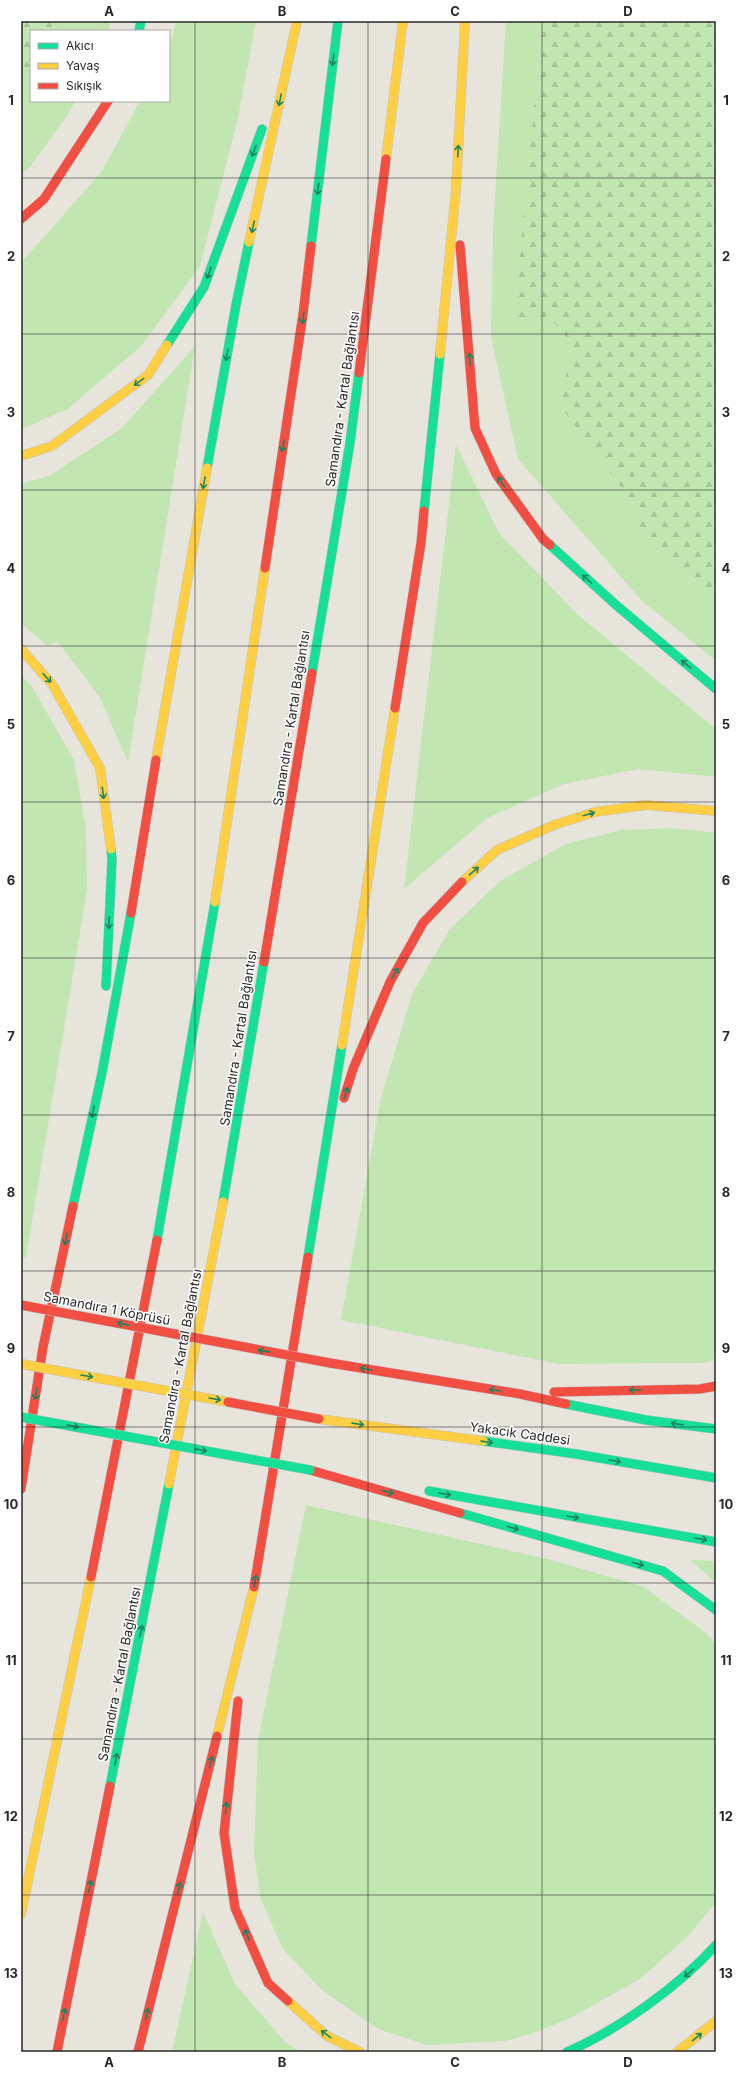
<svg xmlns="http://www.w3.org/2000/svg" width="737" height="2073" viewBox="0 0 737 2073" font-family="Inter,sans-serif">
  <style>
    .green { fill: #c1e6b1 }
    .forest { fill: url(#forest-firs) }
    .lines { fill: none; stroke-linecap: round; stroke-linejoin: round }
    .fast-casing { stroke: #c3c2c2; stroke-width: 10 }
    .slow-casing { stroke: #c3c2c2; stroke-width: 10 }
    .jam-casing { stroke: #c3c2c2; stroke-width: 10 }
    .fast { stroke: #16e098; stroke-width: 9 }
    .slow { stroke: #ffcf43; stroke-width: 9 }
    .jam { stroke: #f24e42; stroke-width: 9 }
    .fast-bridge-casing { stroke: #c3c2bf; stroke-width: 10; stroke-linecap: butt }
    .slow-bridge-casing { stroke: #c3c2bf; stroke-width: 10; stroke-linecap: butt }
    .jam-bridge-casing { stroke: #c3c2bf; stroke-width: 10; stroke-linecap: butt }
    .fast-bridge { stroke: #16e098; stroke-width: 9 }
    .slow-bridge { stroke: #ffcf43; stroke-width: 9 }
    .jam-bridge { stroke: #f24e42; stroke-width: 9 }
    .oneway { stroke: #1e8460 }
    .grid { fill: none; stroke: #272727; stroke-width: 1; stroke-opacity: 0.55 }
    .labels { text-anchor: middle; stroke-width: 3; stroke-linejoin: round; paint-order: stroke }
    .street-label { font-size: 13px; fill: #272727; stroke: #fff }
    .neatline { fill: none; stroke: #272727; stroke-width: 1.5 }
    .grid-label { font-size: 13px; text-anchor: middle; font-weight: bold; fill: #272727 }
  </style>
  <defs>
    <pattern id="forest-firs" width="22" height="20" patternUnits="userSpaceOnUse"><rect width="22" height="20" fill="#c1e6b1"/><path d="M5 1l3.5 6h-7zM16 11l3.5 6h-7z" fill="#a6c598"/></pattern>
  </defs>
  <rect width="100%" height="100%" fill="#e7e4dc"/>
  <path class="green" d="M59,21H111L108,31H52Z
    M176,21H256L238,118L200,266L142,345L68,409L21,429V263L102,171L140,101H169V49Z
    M506,21H542L514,318L553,321L571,343L561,407L638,510L637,532L668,565L716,596V661L642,601L518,459L491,337L493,231Z
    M31,64V101H75L69,113L29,168L21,175V79Z
    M195,346L128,762L99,696L57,641L48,646L21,624V484L49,476L122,428Z
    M456,444L499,533L577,614L716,729V777L638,769L564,784L487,818L404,889Z
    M21,676L31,685L74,760L86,829L87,890L26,1258L21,1257Z
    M673,828L716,833V1359L703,1363L559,1364L341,1320L381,1098L412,994L450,929L500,881L566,844L621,830Z
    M306,1505L552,1560L644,1587L706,1633L716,1645V1902L689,1935L640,1979L570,2018L539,2031L506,2041L427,2045L378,2029L323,1991L283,1949L261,1900L254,1853L258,1740Z
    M690,1560L716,1561V1583Z
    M203,1912L235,1984L286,2043L301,2052H172Z"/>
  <path class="forest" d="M21,21H59L52,31H31V64L21,79Z
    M542,21H716V596L668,565L637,532L638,510L561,407L571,343L553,321L514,318Z"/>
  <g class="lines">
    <g class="fast-casing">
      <path id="fast" d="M139,31L141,21
        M311,246L338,21
        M167,345L204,287L262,129
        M207,468L236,305L249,242
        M424,511L440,354
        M550,545L616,605L716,689
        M312,673L350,443L359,373
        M106,986L112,860L111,849
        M223,1202L264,962
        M73,1206L102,1073L131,913
        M157,1240L215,902
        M308,1257L342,1045
        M566,1404L646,1420L716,1429
        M483,1441L576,1454L716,1478
        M429,1491L716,1542
        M460,1513L663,1571L716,1610
        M110,1786L169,1484
        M567,2052C618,2030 679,1986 716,1945"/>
    </g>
    <g class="slow-casing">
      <path id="slow" d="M386,159L403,21
        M249,242L297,21
        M440,354L456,189L465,21
        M21,456L52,446L148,375L167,345
        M21,649L52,684L100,768L111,849
        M156,760L207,468
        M462,882L497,850L554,825L595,812L646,805L716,811
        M215,902L265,568
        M342,1045L395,708
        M319,1419L483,1441
        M169,1484L223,1202
        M217,1736L254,1587
        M21,1914L91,1577
        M288,2001L327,2036L360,2052
        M677,2052L716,2021"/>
    </g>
    <g class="jam-casing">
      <path id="jam" d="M21,219L44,199L108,101
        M460,245L475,428L496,474L543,539L550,545
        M359,373L386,159
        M265,568L303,314L311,246
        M395,708L421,543L424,511
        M131,913L156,760
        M264,962L312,673
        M344,1098L353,1069L390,982L423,923L462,882
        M330,1363L520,1394L566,1404
        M554,1392L700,1389L716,1386
        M310,1470L460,1513
        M21,1489L43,1347L73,1206
        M91,1577L157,1240
        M254,1587L308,1257
        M238,1701L224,1833L235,1908L268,1983L288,2001
        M57,2052L110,1786
        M138,2052L217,1736"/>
    </g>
    <use href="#fast" class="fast"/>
    <use href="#slow" class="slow"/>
    <use href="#jam" class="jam"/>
    <g class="fast-bridge-casing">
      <path id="fast-bridge" d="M21,1417L310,1470"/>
    </g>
    <g class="slow-bridge-casing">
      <path id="slow-bridge" d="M21,1364L228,1402"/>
    </g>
    <g class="jam-bridge-casing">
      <path id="jam-bridge" d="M21,1305L330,1363
        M228,1402L319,1419"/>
    </g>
    <use href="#fast-bridge" class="fast-bridge"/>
    <use href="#slow-bridge" class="slow-bridge"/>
    <use href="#jam-bridge" class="jam-bridge"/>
  </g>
  <defs><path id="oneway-shaft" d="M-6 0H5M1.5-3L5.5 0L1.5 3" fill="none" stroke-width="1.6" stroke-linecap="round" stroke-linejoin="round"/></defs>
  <g class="oneway">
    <use href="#oneway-shaft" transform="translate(333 60) rotate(97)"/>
    <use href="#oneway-shaft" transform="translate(280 100) rotate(102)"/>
    <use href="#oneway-shaft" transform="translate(254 151) rotate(110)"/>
    <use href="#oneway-shaft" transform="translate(458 151) rotate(-87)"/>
    <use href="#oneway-shaft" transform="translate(318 189) rotate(97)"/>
    <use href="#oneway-shaft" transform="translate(253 227) rotate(102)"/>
    <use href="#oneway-shaft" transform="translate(209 273) rotate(110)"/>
    <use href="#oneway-shaft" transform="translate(303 318) rotate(98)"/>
    <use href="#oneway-shaft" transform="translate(227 355) rotate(100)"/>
    <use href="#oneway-shaft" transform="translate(470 359) rotate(-95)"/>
    <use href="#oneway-shaft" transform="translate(139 382) rotate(144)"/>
    <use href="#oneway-shaft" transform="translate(283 446) rotate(99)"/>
    <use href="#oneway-shaft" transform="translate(501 482) rotate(-126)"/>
    <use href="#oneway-shaft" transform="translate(204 483) rotate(100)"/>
    <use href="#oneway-shaft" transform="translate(587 579) rotate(-138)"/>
    <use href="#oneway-shaft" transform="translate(686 664) rotate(-140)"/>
    <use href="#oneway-shaft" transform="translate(47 678) rotate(48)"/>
    <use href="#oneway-shaft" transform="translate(103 793) rotate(82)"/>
    <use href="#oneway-shaft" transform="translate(589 814) rotate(-16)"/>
    <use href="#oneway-shaft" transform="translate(474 871) rotate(-41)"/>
    <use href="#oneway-shaft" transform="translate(109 923) rotate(93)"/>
    <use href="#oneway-shaft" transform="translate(395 973) rotate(-60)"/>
    <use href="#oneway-shaft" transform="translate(346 1093) rotate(-72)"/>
    <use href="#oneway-shaft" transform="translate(93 1112) rotate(102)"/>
    <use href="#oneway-shaft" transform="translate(66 1239) rotate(102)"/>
    <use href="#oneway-shaft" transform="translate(123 1324) rotate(-169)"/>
    <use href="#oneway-shaft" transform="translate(264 1351) rotate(-169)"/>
    <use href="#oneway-shaft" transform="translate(366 1369) rotate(-171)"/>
    <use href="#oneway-shaft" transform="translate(87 1376) rotate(10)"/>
    <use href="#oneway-shaft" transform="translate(495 1390) rotate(-171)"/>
    <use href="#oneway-shaft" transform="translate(635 1390) rotate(180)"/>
    <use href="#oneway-shaft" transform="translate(36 1394) rotate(99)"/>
    <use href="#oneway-shaft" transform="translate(215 1399) rotate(10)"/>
    <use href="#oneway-shaft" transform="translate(358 1424) rotate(8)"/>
    <use href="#oneway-shaft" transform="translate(677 1424) rotate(-172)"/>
    <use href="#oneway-shaft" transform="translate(73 1426) rotate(11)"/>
    <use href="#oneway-shaft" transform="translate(487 1442) rotate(8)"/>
    <use href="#oneway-shaft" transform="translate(201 1450) rotate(11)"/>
    <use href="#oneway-shaft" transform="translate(615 1461) rotate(10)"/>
    <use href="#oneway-shaft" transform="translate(388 1492) rotate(16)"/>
    <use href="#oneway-shaft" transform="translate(445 1494) rotate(10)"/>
    <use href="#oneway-shaft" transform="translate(573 1517) rotate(10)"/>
    <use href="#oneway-shaft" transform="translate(513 1528) rotate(16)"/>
    <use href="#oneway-shaft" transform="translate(701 1539) rotate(10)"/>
    <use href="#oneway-shaft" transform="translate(638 1564) rotate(16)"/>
    <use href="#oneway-shaft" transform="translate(255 1581) rotate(-81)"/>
    <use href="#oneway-shaft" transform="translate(141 1631) rotate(-79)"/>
    <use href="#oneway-shaft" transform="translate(116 1759) rotate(-79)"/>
    <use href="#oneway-shaft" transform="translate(211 1762) rotate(-76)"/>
    <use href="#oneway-shaft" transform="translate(226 1808) rotate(-84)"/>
    <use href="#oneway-shaft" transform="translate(90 1886) rotate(-79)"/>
    <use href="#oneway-shaft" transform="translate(179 1888) rotate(-76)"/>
    <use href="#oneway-shaft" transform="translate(247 1935) rotate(-113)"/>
    <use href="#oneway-shaft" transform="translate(689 1973) rotate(138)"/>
    <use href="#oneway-shaft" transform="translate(64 2014) rotate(-79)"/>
    <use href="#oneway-shaft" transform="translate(147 2014) rotate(-76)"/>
    <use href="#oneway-shaft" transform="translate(326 2034) rotate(-143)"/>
    <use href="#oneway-shaft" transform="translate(697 2037) rotate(-39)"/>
  </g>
  <path class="grid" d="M195,21V2052M368,21V2052M542,21V2052M21,178H716M21,334H716M21,490H716M21,646H716M21,802H716M21,958H716M21,1115H716M21,1271H716M21,1427H716M21,1583H716M21,1739H716M21,1895H716"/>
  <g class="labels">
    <g class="street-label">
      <text transform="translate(342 399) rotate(-82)" y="5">Samandıra - Kartal Bağlantısı</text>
      <text transform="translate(291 718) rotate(-81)" y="5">Samandıra - Kartal Bağlantısı</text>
      <text transform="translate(238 1038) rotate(-81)" y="5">Samandıra - Kartal Bağlantısı</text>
      <text transform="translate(107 1308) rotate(11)" y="5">Samandıra 1 Köprüsü</text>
      <text transform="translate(180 1356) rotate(-79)" y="5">Samandıra - Kartal Bağlantısı</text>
      <text transform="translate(520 1433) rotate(8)" y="5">Yakacık Caddesi</text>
      <text transform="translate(119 1674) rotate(-79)" y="5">Samandıra - Kartal Bağlantısı</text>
    </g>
  </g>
  <rect width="737" height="2073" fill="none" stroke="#ffffff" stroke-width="44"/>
  <rect x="30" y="30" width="140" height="72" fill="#ffffff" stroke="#a9a9a9"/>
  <rect x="38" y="43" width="20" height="6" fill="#16e098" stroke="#a9a9a9"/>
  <text x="66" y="50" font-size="12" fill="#272727">Akıcı</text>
  <rect x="38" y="63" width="20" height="6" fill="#ffcf43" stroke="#a9a9a9"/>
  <text x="66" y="70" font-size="12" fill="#272727">Yavaş</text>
  <rect x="38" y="83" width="20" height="6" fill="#f24e42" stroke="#a9a9a9"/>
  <text x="66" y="90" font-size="12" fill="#272727">Sıkışık</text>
  <rect x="22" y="22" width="693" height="2029" class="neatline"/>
  <g class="grid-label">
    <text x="109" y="16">A</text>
    <text x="282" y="16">B</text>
    <text x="455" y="16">C</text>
    <text x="628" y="16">D</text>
    <text x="11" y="105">1</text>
    <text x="726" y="105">1</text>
    <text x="11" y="261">2</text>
    <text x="726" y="261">2</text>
    <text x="11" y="417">3</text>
    <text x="726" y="417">3</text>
    <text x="11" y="573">4</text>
    <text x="726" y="573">4</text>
    <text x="11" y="729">5</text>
    <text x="726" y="729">5</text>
    <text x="11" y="885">6</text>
    <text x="726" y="885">6</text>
    <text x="11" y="1041">7</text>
    <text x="726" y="1041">7</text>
    <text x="11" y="1197">8</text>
    <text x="726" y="1197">8</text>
    <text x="11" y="1353">9</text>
    <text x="726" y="1353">9</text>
    <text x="11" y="1509">10</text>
    <text x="726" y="1509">10</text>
    <text x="11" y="1665">11</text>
    <text x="726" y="1665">11</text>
    <text x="11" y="1821">12</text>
    <text x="726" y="1821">12</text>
    <text x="11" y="1978">13</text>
    <text x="726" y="1978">13</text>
    <text x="109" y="2067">A</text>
    <text x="282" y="2067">B</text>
    <text x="455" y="2067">C</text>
    <text x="628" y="2067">D</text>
  </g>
</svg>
